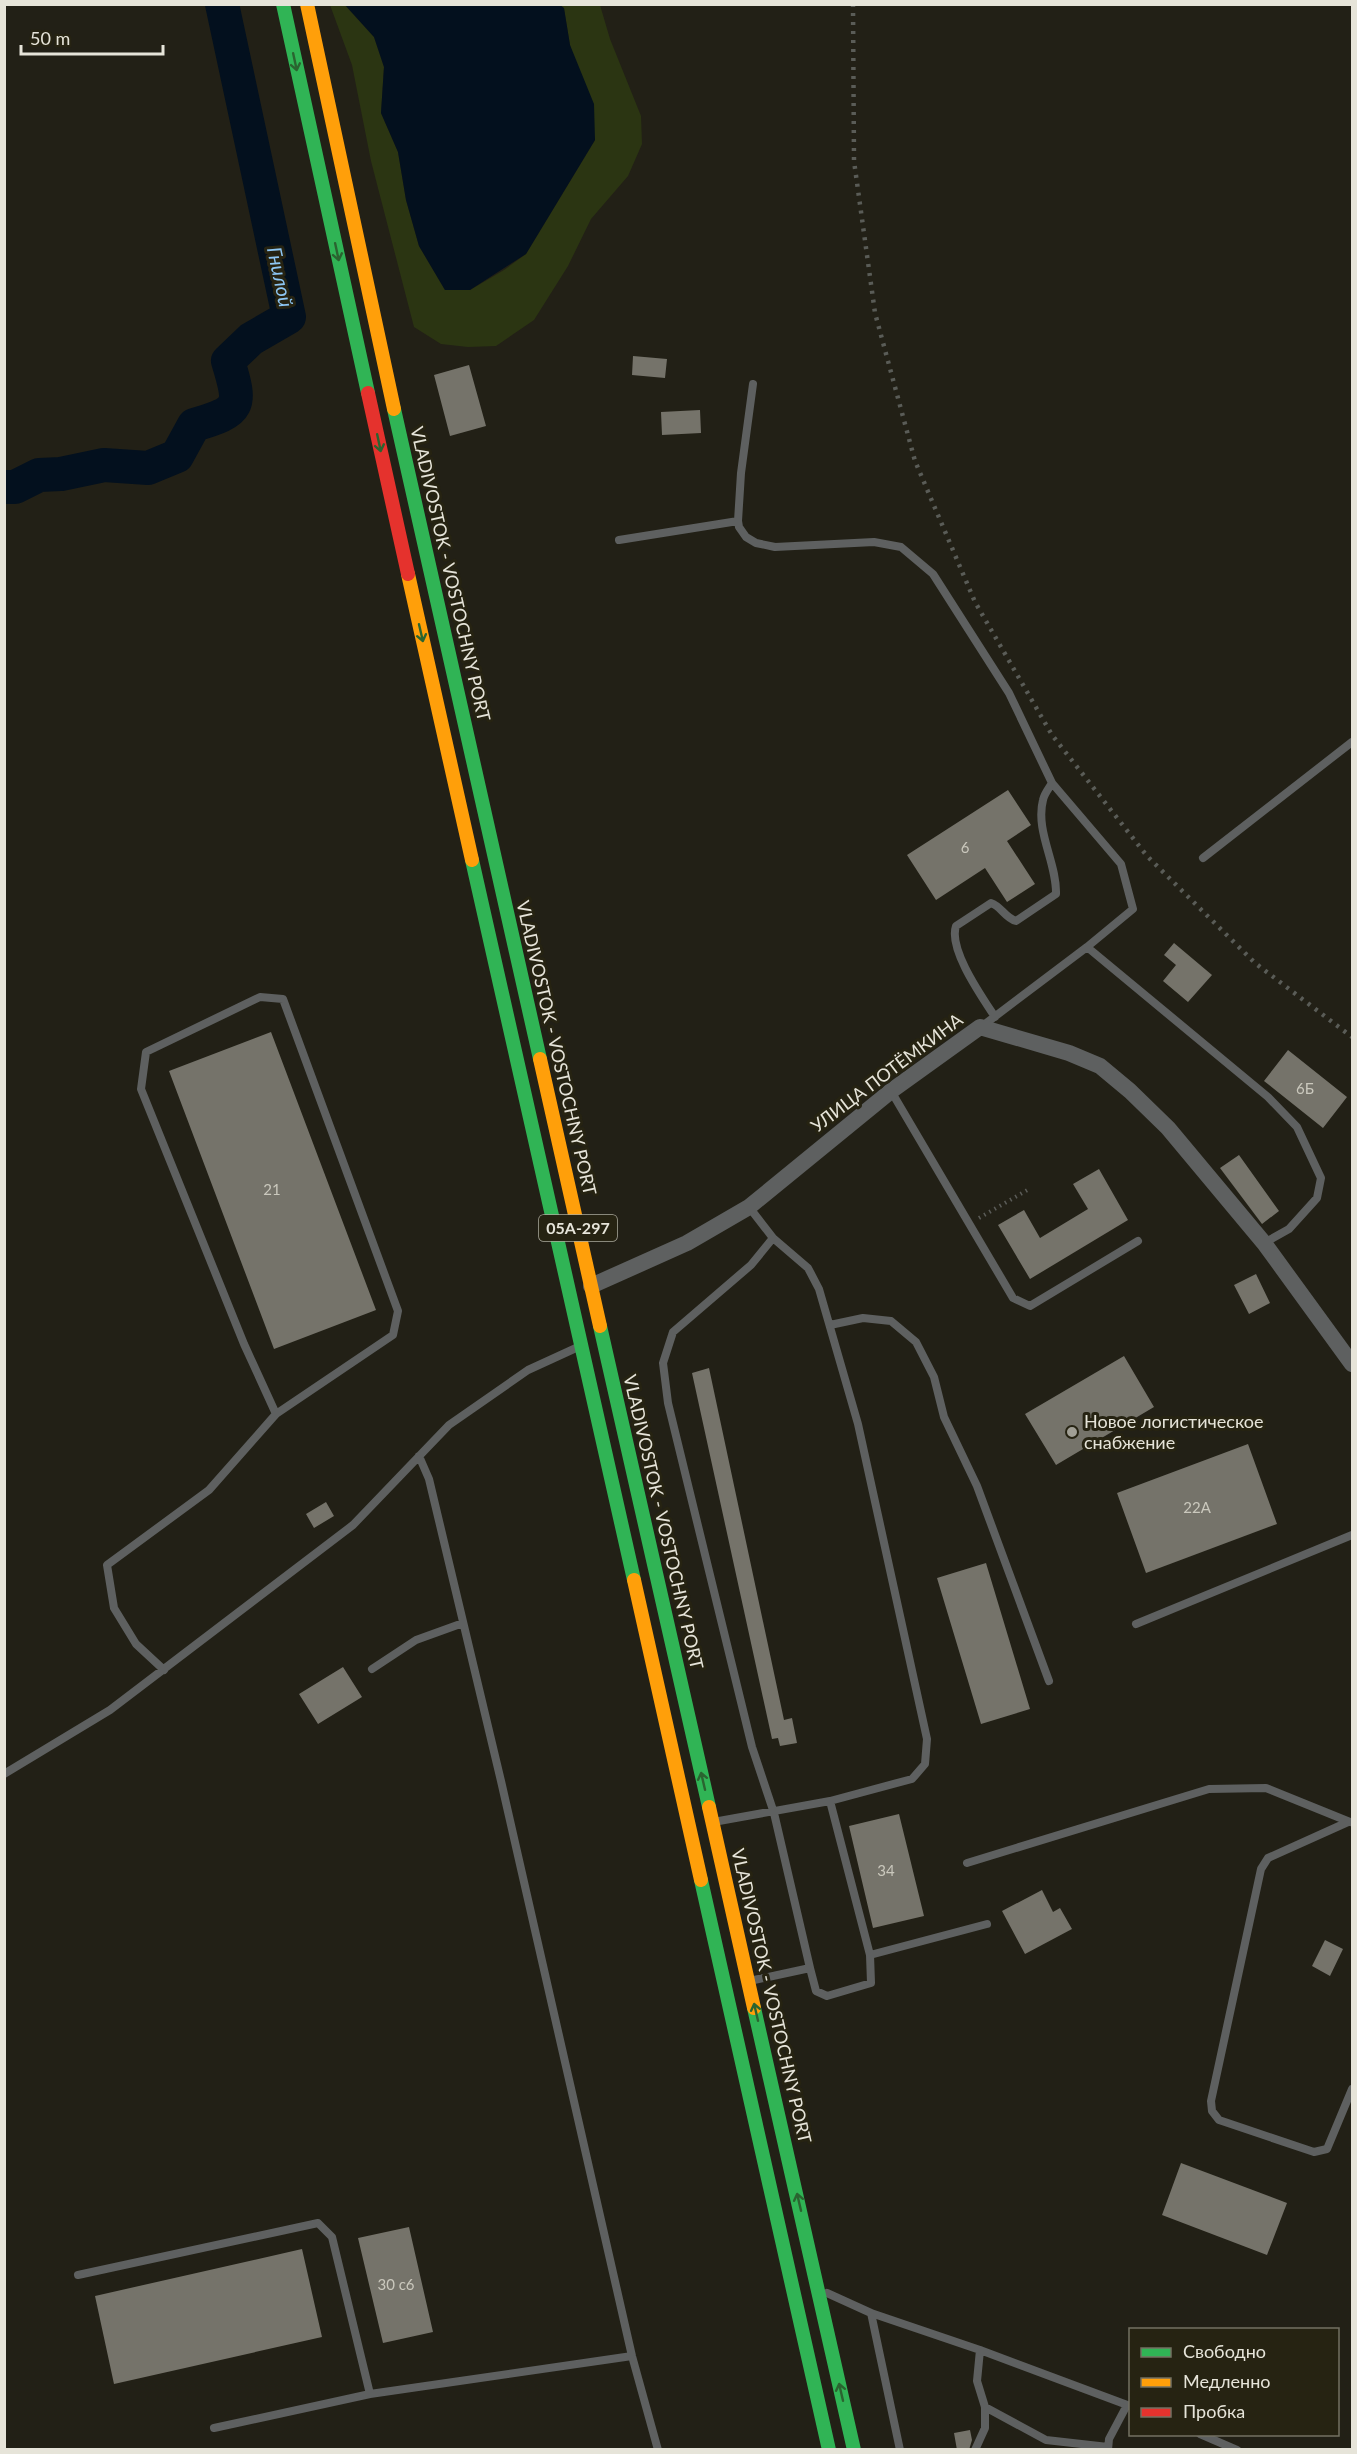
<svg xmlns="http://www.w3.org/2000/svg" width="1357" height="2454" viewBox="0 0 1357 2454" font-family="Lato,sans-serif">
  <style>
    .green { fill: #2b3512 }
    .water { fill: #03101e }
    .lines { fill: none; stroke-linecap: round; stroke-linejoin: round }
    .river { stroke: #03101e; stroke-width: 34 }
    .building { fill: #75736a }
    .path { stroke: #5b5c58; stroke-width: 4; stroke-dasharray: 1.5 4.5; stroke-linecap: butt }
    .lane { stroke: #5e6060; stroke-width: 8 }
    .street { stroke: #5e6060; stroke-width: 16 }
    .fast { stroke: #30b455; stroke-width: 14 }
    .slow { stroke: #ff9f0a; stroke-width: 14 }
    .jam { stroke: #e5322d; stroke-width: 14 }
    .rail { stroke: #5a5c57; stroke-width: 4.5; stroke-dasharray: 3 6; stroke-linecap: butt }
    .oneway { stroke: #2a6430 }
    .poi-dot { fill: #a19f95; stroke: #262312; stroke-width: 2 }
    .labels { text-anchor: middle; stroke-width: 6; stroke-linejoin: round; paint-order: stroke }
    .number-label { font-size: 15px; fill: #cac8bd }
    .shield { fill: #262312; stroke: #acaa9d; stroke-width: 1.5 }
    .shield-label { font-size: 16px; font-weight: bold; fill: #e6e4d9 }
    .street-label { font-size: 18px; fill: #e6e4d9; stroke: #262312 }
    .poi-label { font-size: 18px; fill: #e6e4d9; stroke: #262312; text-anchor: start }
    .water-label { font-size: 20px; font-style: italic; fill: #8dc6f3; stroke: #262312 }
  </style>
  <rect width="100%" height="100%" fill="#222016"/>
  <path class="green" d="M330,5H345L374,37L384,67L381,113L398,152L406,200L419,246L445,290H470L504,270L526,254L595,140L570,45L564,9L560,5H600L610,39L641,116L642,144L628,176L591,219L568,266L534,320L496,346L468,347L441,344L414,327L371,161L352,65Z"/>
  <path class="water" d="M560,5L564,8L570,45L594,104L595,140L526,254L470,290H445L419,246L406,200L398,152L381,113L384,67L374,37L345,5Z"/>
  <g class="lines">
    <path class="river" d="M4,487H15L39,475L61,474L104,465L148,468L177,456L194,425C241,411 242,407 228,361L251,339L289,317L222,4"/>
  </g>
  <path class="building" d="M633,356L667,359L665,378L632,375Z
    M469,365L486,426L450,436L434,375Z
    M700,410L701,433L662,435L661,412Z
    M1008,790L1031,825L1007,841L1035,884L1007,902L985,868L936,900L907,855Z
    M1174,943L1212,975L1188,1002L1163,981L1176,965L1164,955Z
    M271,1032L376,1310L274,1349L169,1071Z
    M1288,1050L1347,1097L1323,1128L1264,1081Z
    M1239,1155L1279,1211L1262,1224L1220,1168Z
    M1099,1169L1128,1220L1030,1279L998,1225L1024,1210L1040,1238L1088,1209L1073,1184Z
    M1256,1274L1270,1303L1249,1314L1234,1285Z
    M1124,1356L1154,1407L1056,1465L1025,1414Z
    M709,1368L784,1720L792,1718L797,1743L780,1746L778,1738L772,1739L692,1373Z
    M1248,1444L1277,1524L1146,1573L1117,1493Z
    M326,1502L334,1516L314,1528L306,1514Z
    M986,1563L1030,1709L981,1724L937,1578Z
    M343,1667L362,1697L318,1724L299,1694Z
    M899,1814L924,1916L873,1928L849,1826Z
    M1042,1890L1053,1912L1060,1908L1072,1929L1025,1954L1002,1911Z
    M1325,1940L1343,1949L1330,1976L1312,1966Z
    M1181,2163L1287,2203L1267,2255L1162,2215Z
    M409,2227L433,2332L383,2343L358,2238Z
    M302,2249L322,2337L114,2384L95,2296Z
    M970,2430L972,2440L969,2450H957L954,2433Z"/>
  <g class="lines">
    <path class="path" d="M979,1218L1029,1189"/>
    <path class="lane" d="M753,384L741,473L738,521L739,527L746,537L756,543L775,547L874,542L901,547L933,574L1009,693L1052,783L1121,864L1133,909L1087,947L981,1027
      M619,540L738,521
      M1203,858L1352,742
      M1087,947L1268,1097L1297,1127L1321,1178L1317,1198L1289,1229L1264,1243
      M995,1017C982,997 948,949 956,926L991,903C1001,906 1005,918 1016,921L1056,894C1057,863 1035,831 1043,800C1044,794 1049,788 1052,783
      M891,1091L1013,1298L1030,1306L1138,1241
      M773,1238L751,1265L673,1332L663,1363L668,1403L752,1747L774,1813L810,1968
      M830,1325L863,1318L891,1321L916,1342L934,1377L944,1417L977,1486L1049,1681
      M419,1456L429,1479L501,1781L632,2356L658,2450
      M1136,1624L1352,1535
      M372,1669L416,1640L463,1623
      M164,1670L136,1644L114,1608L107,1565L209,1490L276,1414L393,1335L398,1311L283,999L260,997L146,1052L141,1089L244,1344L276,1414
      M4,1774L110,1710L353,1525L449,1425L528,1370L576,1348
      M719,1821L830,1801L912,1779L925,1764L927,1739L858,1424L819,1289L808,1268L773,1238L749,1207
      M1348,1822L1268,1858L1261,1869L1211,2101L1212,2111L1219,2120L1314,2152L1327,2149L1352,2089
      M967,1863L1209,1789L1266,1788L1350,1822
      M870,1955L987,1924
      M754,1980L810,1968L816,1991L827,1996L871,1983L870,1955L830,1801
      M78,2275L318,2223L332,2237L370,2394
      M827,2293L871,2313L980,2350L1130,2406
      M871,2313L900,2450
      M985,2407L1046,2440L1108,2447
      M214,2428L370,2394L632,2356
      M1200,2434L1237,2450
      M975,2450L985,2428V2407L977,2381L980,2350
      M1108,2450L1109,2439L1127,2405"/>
    <path class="street" d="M591,1286L687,1243L749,1207L891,1091L980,1027L1069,1053L1100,1066L1130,1091L1168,1128L1264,1243L1352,1364"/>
    <path class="fast" d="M283,4L368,393
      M394,409L540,1059
      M472,860L634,1580
      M600,1326L709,1807
      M701,1880L829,2450
      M754,2008L854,2450"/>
    <path class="slow" d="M307,4L394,409
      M408,574L472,860
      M540,1059L600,1326
      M634,1580L701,1880
      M709,1807L754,2008"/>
    <path class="jam" d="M368,393L408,574"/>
    <path class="rail" d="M853,4L854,161L875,313L915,461L975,602L1052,735L1147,856L1255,963L1352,1037"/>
  </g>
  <defs><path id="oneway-shaft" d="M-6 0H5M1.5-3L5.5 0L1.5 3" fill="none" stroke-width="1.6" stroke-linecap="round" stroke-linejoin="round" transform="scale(1.5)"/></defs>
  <g class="oneway">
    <use href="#oneway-shaft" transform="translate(295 62) rotate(78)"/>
    <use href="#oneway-shaft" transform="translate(337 252) rotate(78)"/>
    <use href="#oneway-shaft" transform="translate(379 443) rotate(78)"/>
    <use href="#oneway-shaft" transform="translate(421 633) rotate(77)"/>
    <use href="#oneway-shaft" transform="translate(703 1781) rotate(-103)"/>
    <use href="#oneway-shaft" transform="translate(756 2012) rotate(-103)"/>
    <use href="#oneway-shaft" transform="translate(799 2202) rotate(-103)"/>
    <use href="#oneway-shaft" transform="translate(841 2392) rotate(-103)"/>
  </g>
  <circle class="poi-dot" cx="1072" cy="1432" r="6"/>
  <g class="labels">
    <g class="number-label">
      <text x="965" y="853">6</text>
      <text x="1305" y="1094">6Б</text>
      <text x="272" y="1195">21</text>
      <text x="1197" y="1513">22А</text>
      <text x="886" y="1876">34</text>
      <text x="396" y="2290">30 с6</text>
    </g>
    <rect class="shield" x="539" y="1215" width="78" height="26" rx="4.5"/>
    <g class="shield-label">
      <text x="578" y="1234">05А-297</text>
    </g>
    <g class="street-label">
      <text transform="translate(450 574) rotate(77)" y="6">VLADIVOSTOK - VOSTOCHNY PORT</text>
      <text transform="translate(556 1048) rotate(77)" y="6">VLADIVOSTOK - VOSTOCHNY PORT</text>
      <text transform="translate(887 1073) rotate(-37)" y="6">УЛИЦА ПОТЁМКИНА</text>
      <text transform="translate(663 1522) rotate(77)" y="6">VLADIVOSTOK - VOSTOCHNY PORT</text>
      <text transform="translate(771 1996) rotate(77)" y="6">VLADIVOSTOK - VOSTOCHNY PORT</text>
    </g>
    <g class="poi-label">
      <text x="1084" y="1428">Новое логистическое<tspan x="1084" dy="21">снабжение</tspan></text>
    </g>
    <g class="water-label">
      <text transform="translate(280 277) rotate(78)" y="7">Гнилой</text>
    </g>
  </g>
  <rect width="1357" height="2454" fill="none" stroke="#e6e4d9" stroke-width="12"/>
  <rect x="1129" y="2328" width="210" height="108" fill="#262312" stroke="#737062" stroke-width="1.5"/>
  <rect x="1141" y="2348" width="30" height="9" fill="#30b455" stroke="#737062" stroke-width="1.5"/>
  <text x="1183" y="2358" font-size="18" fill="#e6e4d9">Свободно</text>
  <rect x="1141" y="2378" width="30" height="9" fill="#ff9f0a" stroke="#737062" stroke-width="1.5"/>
  <text x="1183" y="2388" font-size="18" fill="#e6e4d9">Медленно</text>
  <rect x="1141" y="2408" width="30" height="9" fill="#e5322d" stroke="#737062" stroke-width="1.5"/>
  <text x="1183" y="2418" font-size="18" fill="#e6e4d9">Пробка</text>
  <path d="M21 45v9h142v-9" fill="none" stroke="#e6e4d9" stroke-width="3"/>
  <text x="30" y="45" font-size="18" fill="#e6e4d9" stroke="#262312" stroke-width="4.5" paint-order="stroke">50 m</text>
</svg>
